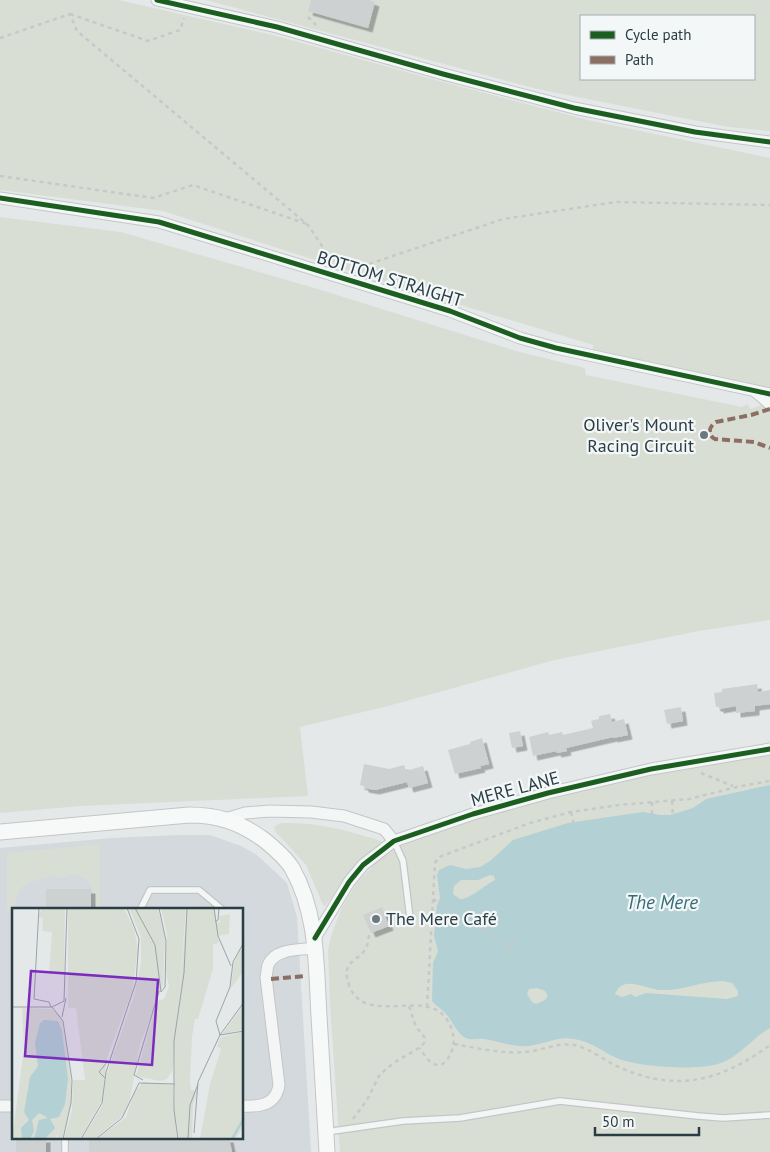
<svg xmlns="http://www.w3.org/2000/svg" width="770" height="1152" viewBox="0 0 770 1152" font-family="'PT Sans',sans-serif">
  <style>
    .built { fill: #d3d9dc; fill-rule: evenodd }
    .green { fill: #d9ded5; fill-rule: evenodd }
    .water { fill: #b3d0d4; fill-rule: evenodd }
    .building { fill: #cdd1d2; filter: url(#shadow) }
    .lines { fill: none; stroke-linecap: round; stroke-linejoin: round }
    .service-casing { stroke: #c3c6c7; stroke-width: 8 }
    .minor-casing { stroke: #c3c6c7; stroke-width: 13 }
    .secondary-casing { stroke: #c3c6c7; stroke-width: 17 }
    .path { stroke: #c5c9c9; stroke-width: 2.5; stroke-dasharray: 4 4; stroke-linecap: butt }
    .service { stroke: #f4f6f6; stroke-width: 5.5 }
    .minor { stroke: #f4f6f6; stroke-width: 11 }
    .secondary { stroke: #f7f8f8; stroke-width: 15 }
    .quiet { stroke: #8d6e63; stroke-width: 4; stroke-dasharray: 8 4; stroke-linecap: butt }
    .cycleway-casing { stroke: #f3f7f8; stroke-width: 8 }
    .cycleway { stroke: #1b5e20; stroke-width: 5 }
    .poi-dot { fill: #6b797e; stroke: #f3f7f8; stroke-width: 2 }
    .labels { text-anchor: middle; stroke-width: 4.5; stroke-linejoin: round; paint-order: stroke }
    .street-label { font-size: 18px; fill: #2a3d44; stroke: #f3f7f8 }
    .poi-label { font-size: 18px; fill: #2a3d44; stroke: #f3f7f8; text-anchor: end }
    .water-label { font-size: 19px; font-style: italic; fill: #346d79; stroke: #f3f7f8 }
    .inset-river { fill: none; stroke: #b3d0d4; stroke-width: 2.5 }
    .inset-road { fill: none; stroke: #9aa4a7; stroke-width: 1 }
    .view { fill: #7b2cbf; fill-opacity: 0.15; stroke: #7b2cbf; stroke-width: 2.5 }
    .inset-edge { fill: none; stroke: #2a3d44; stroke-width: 2.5 }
  </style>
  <defs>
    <filter id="shadow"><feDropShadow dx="4.5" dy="4.5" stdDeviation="0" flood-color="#0004"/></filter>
  </defs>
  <rect width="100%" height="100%" fill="#e5e8e9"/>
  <path class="built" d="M177,835H210L241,846L257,855L287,883L297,917L311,1152H0V848L112,838ZM14,910H242V1138H14Z"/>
  <path class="green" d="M0,0H119L277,36L436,80L588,120L770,158V388L593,351V345L358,274L163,211L0,190Z
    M206,0H770V131L728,127L537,89ZM581,16H754V79H581Z
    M0,217L121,232L318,289L516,351L585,368L586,375L742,407L747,404L751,409L770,402V620L699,631L555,660L388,706L300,727L308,796L82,806L0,813Z
    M770,753V1152H340L330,1005L328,951L331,936L342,907L357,883L380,858L405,844L467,821L552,797L637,777Z
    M280,823C316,822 348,830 381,841L382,843L364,857L325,906L323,905L306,865L275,831L274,827Z
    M100,844V909H95C92,888 96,881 74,874L63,878L51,876L31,882L20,888L14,906L7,912V853Z"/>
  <path class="water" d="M770,785V1028C750,1039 738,1060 714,1065C692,1070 641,1067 619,1059C604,1053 591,1041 574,1039C558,1036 545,1044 529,1046C514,1048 499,1041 484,1039C479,1038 474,1040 469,1039C458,1037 453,1021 446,1014C442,1009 436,1006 432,1001L433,963L438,951L434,936L437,905L440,898L437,875L439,870L450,865L466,869L480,867L490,861L513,840L568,823L643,812L661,815H670L693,808L706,799ZM490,875L494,876L495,880C485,885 469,900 460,899L453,894L454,886L461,880H478ZM723,981L732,983L738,991V996L727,999L646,993L635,997L631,994L622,997L615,994C623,974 645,989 661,990C682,991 702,981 723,981ZM537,988L545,991L548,996L545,1000L536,1004L532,1002L527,994L529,989Z"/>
  <path class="building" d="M311,0H369L375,2L368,28L308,11Z
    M757,684L758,692L770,690V704L755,706V711L736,713V706L719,709V707H716L714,693L722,692V689Z
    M681,707L683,721L667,724L664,710Z
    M610,714L612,722L624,719L628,735L613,738V737L566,748L567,751L557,753L556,751L533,756L529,737L548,732L549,735L562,732L563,735L593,728L591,721L599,719V716Z
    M520,731L523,746L512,748L509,733Z
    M482,738L489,764L480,766L481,768L455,774L448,750L470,744V742Z
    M364,764L389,769L404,765L406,771L423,766L428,783L409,788L407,782L375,790L364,788V786L360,785Z
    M46,889H91V910H46Z
    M382,907L389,926L371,933L363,915Z
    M16,1138H46V1152H16Z
    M89,1138H229L232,1152H89Z"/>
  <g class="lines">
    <g class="service-casing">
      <path id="service" d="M394,841L403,861L410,918
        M140,910L150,890H199L223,910
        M326,1132L403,1121L460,1118L560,1101L698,1116L723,1118L770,1115
        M65,1138V1152"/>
    </g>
    <g class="minor-casing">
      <path id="minor" d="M157,0L277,27L443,74L574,108L695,132L770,142
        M0,198L159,222L450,311L520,338L556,348L770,394
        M756,392L770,404
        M225,819L245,813L270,811L311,812L344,816L384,829L394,841
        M315,938L349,882L363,865L394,841L473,814L548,793L651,769L770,749
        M0,1106H14
        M242,1106C260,1107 276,1105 279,1085L266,977C267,973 267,968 268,965C275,948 300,950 315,948"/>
    </g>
    <g class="secondary-casing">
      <path id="secondary" d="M0,832L189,815C218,815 239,822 263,839C273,847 285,857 292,868C318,914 316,966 319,1016C322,1061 324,1107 327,1152"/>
    </g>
    <path class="path" d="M70,14L148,41L180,30L184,18
      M308,17L316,25
      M0,38L70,14L77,31L308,225L330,258L344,264
      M0,176L153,198L193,185L307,224
      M354,269L503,219L556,211L616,202L770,205
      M701,773L733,786
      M672,801L673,818
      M652,802V819
      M571,812L574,825
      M433,899L510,948
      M369,935C368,940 368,945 365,950C355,963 341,962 349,985C361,1020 407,999 432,1008C455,1016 462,1051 441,1065C430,1066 425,1056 420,1048
      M505,955L516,938
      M427,1007L435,863L439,857L530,823L571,812L619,805L689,799L741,786L770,781
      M454,1044C477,1048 501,1054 525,1052C541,1051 558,1042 574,1045C590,1048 606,1062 621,1068C679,1093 722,1080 770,1045
      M353,1119L367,1100L380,1074L395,1062L421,1047L424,1043L425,1038L416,1027L409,1006"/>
    <use href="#service" class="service"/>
    <use href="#minor" class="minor"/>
    <use href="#secondary" class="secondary"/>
    <path class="quiet" d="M770,409L751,415L716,422C709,426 707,435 715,439L754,442L770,448
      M271,979L305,976"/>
    <g class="cycleway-casing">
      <path id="cycleway" d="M157,0L277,27L443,74L574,108L695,132L770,142
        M0,198L159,222L450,311L520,338L556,348L770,394
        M315,938L349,882L363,865L394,841L473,814L548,793L651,769L770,749"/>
    </g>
    <use href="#cycleway" class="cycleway"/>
  </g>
  <g class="poi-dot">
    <circle cx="704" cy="435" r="5"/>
    <circle cx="376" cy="919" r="5"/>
  </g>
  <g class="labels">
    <g class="street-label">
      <text transform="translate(390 279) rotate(17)" y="6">BOTTOM STRAIGHT</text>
      <text transform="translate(515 789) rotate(-15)" y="6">MERE LANE</text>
    </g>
    <g class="poi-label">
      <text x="694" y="431">Oliver's Mount<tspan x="694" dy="21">Racing Circuit</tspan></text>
      <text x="386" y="925" text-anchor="start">The Mere Café</text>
    </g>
    <g class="water-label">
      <text x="662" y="909">The Mere</text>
    </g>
  </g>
  <g transform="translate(12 908)">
    <rect width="231" height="231" fill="#e5e8e9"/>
    <path d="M30,0H53L52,65L37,64L40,24L30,23L31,10L26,9ZM56,0H112L122,21L126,41L120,83L95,150L90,192L68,231H52L60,203L61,172H73L64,100H56ZM117,0H146L153,30L151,77L128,136L118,191L112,206L83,231H70L90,198L94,168L122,88L129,54V29ZM149,0H174L161,162L155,171L148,173L124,168L145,93L152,91L157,79L154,64L155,26ZM175,0H202L207,35L201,36V61L186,111H183L180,129L178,173L179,182L186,183L181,196L180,231H167L163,205V133ZM218,6L217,26L207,28L204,16L208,14L207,8ZM228,41L231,43V64L219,80L222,55ZM231,97V122L211,126V125ZM10,100L40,101L50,110L59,171V196L50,231H44L48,222L43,231H0L12,141ZM231,124V219L224,231H188L198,176L209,141L205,138L209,129ZM132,174L161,177L165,231H85L114,209L122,184Z" fill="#d9ded5"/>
    <path d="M32,112L46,113L50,123L56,171L53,196L47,209L38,211L43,220L33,231H22L27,212L36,210L27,205L20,212L22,223L18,231H10L9,220L17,212L12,204L18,169L26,158L23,135L28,115Z" fill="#b3d0d4"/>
    <path class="inset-river" d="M220,231L232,210"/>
    <path class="inset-road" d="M27,0L22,91L37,94L39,99M123,0L143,37L149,84L153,79L154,33L147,0M202,0L206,28L219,58M203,14L206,12L207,0M232,34L221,54L218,79L204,113L208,127L232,123M0,99H40L52,93L55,0M40,99L51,113L60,172L59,195L51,231M50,109L54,90M93,170L87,164L96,153M131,172L122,167L147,83M182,225L186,174L208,127L232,94M69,231L90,195L94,164L124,74L127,31L115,0M84,231L110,210L127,175L163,176M166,231L162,202V133L172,65L175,0M176,231L178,197L186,176"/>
    <path class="view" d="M19,63L146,72L140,157L13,148Z"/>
    <rect width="231" height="231" class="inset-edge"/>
  </g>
  <rect x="580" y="15" width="175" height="65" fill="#f3f7f8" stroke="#a3adb0"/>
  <rect x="590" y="31" width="25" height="8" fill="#1b5e20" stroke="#a3adb0"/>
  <text x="625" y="40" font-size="15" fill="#2a3d44">Cycle path</text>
  <rect x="590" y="56" width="25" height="8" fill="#8d6e63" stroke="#a3adb0"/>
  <text x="625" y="65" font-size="15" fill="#2a3d44">Path</text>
  <path d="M595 1127v8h104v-8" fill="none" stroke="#2a3d44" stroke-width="2.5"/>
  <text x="602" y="1127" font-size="15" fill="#2a3d44" stroke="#f3f7f8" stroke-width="4" paint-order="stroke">50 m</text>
</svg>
